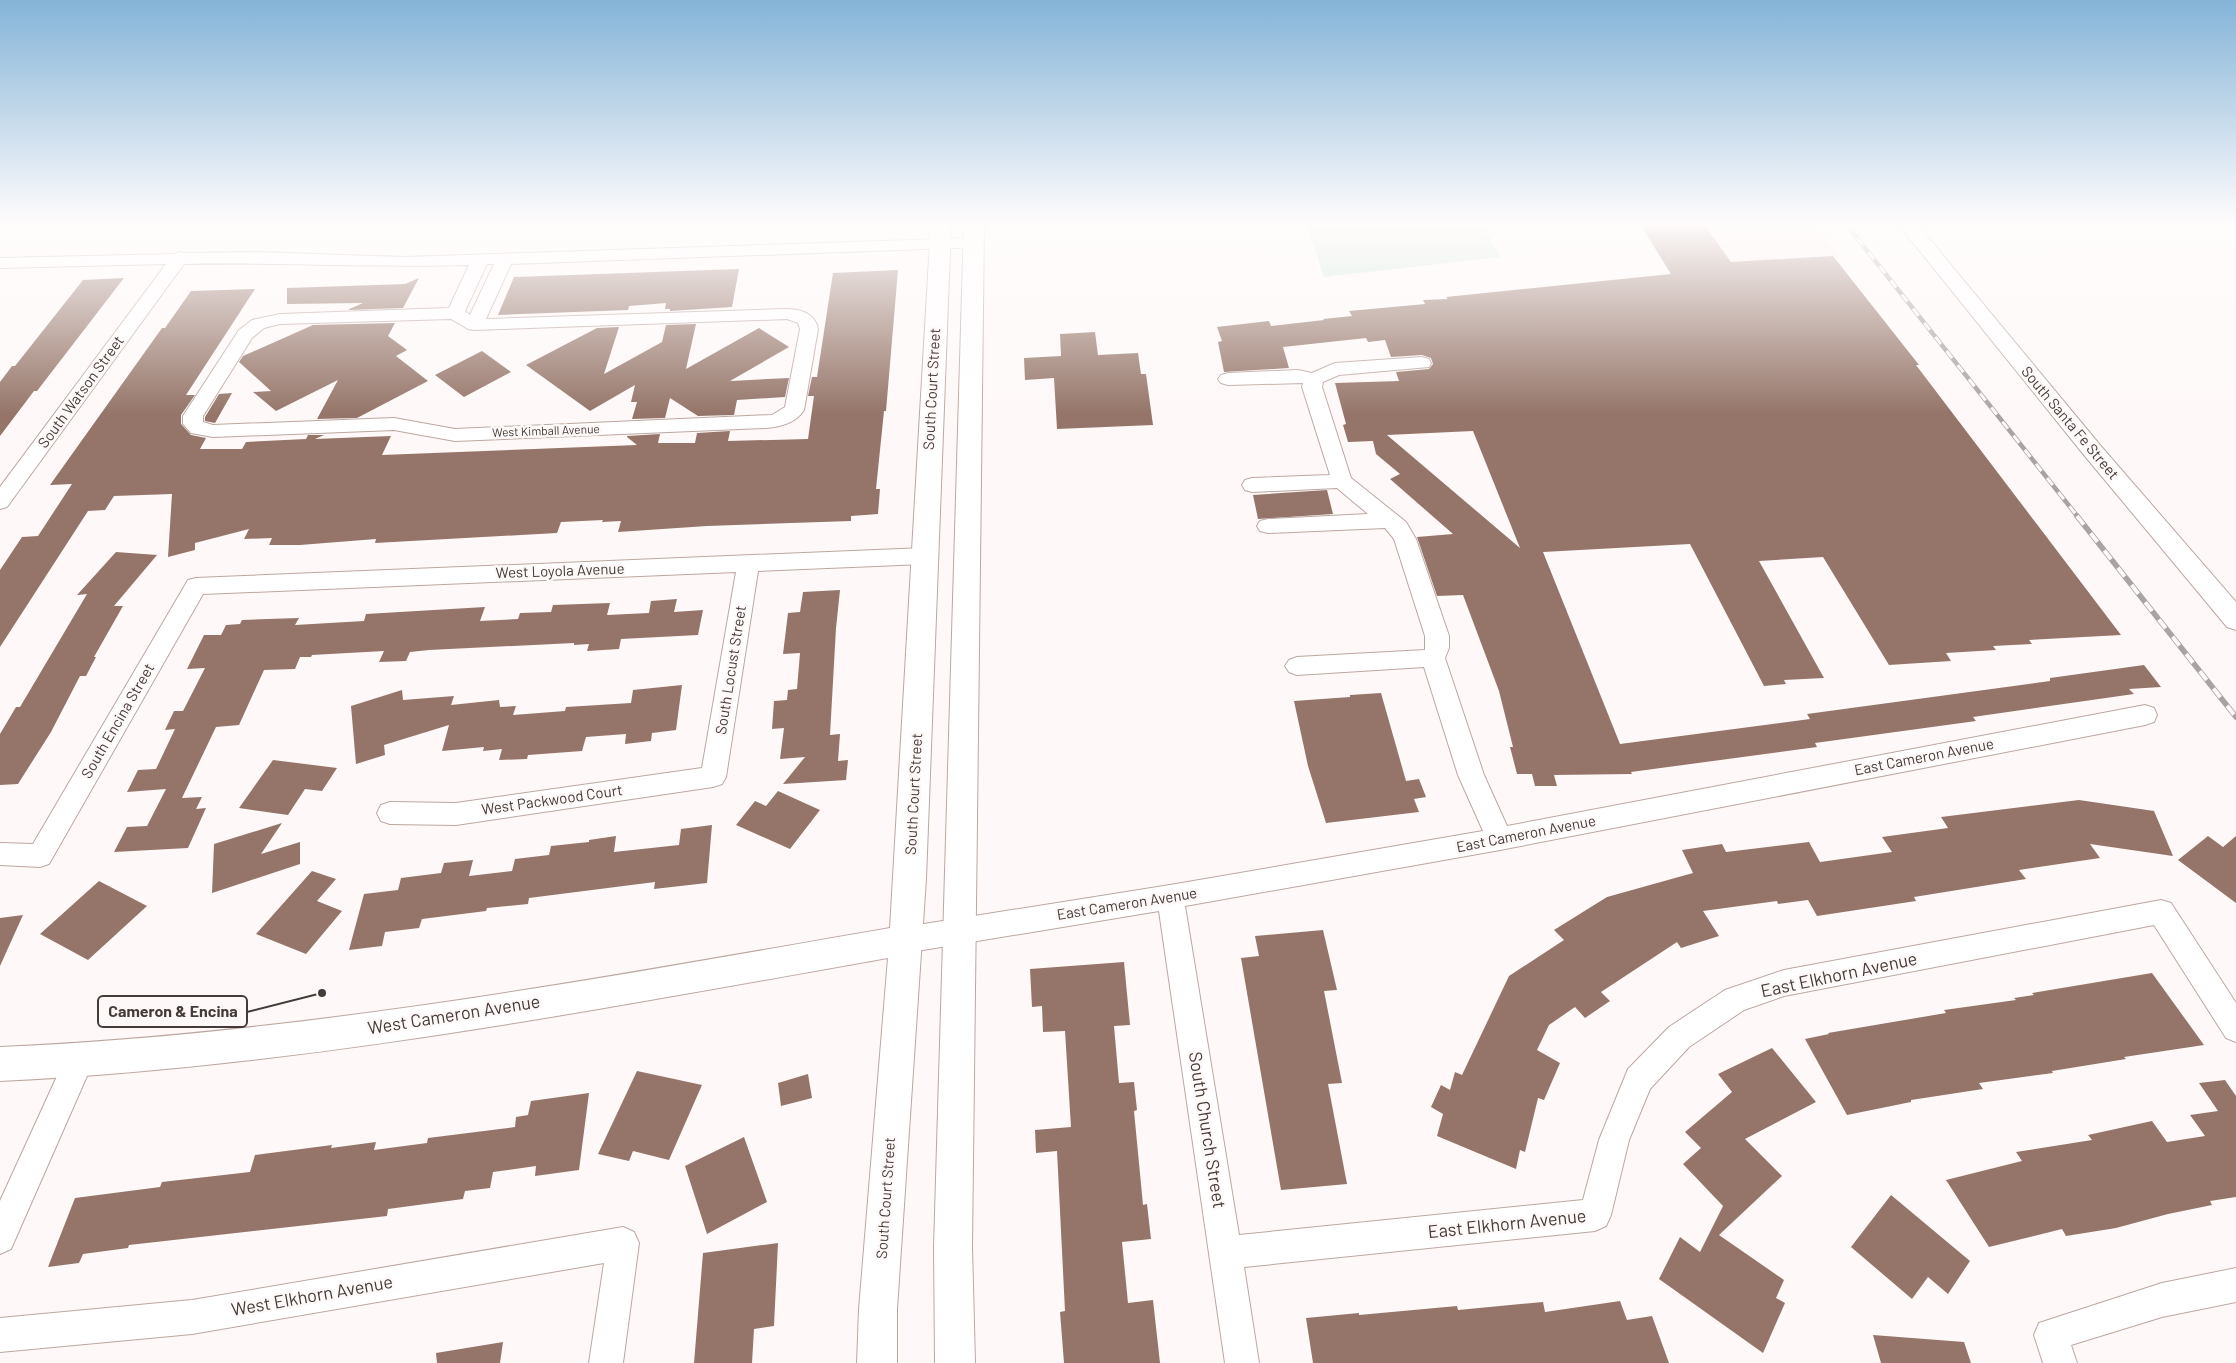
<svg xmlns="http://www.w3.org/2000/svg" width="2236" height="1363" viewBox="0 0 2236 1363" font-family="Barlow,sans-serif">
  <style>
    .industrial { fill: #fdeceb }
    .green { fill: #cde7d5 }
    .building { fill: #957569; fill-rule: evenodd }
    .lines { fill: none; stroke-linecap: round; stroke-linejoin: round }
    .street-casing { stroke: #bca7a0; stroke-width: 2 }
    .secondary-casing { stroke: #bca7a0; stroke-width: 2 }
    .street { fill: #fff; fill-rule: evenodd }
    .secondary { fill: #fff; fill-rule: evenodd }
    .rail-far1-casing { stroke: #a9a3a1; stroke-width: 4.5 }
    .rail-casing { stroke: #a9a3a1; stroke-width: 5.5 }
    .rail-far1 { stroke: #fef9f8; stroke-width: 3; stroke-dasharray: 9; stroke-linecap: butt }
    .rail { stroke: #fef9f8; stroke-width: 4; stroke-dasharray: 11; stroke-linecap: butt }
    .labels { text-anchor: middle; stroke-width: 5; stroke-linejoin: round; paint-order: stroke }
    .far-street-label { font-size: 12px; fill: #443b38; stroke: #fef9f8 }
    .street-label { font-size: 15px; fill: #443b38; stroke: #fef9f8 }
    .near-street-label { font-size: 18px; fill: #443b38; stroke: #fef9f8 }
    .leader { fill: none; stroke: #443b38; stroke-width: 2 }
    .callout-dot { fill: #443b38; stroke: #fef9f8; stroke-width: 2 }
    .callout { fill: #fef9f8; stroke: #443b38; stroke-width: 2 }
    .callout-label { font-size: 16px; text-anchor: middle; font-weight: bold; fill: #443b38 }
  </style>
  <rect width="100%" height="100%" fill="#fef9f8"/>
  <path class="industrial" d="M1704,224H1815L1841,258L1729,262Z"/>
  <path class="green" d="M1306,224H1378L1397,226L1405,224H1482L1500,257L1324,277Z"/>
  <path class="building" d="M1640,224H1704L1731,262L1833,256L1919,365H1916L2121,635L2029,640L2032,644L1993,646L1996,650L1946,653L1951,661L1889,665L1823,557L1759,561L1824,678L1784,680L1786,684L1764,686L1690,544L1543,552L1620,744L1810,719L1807,714L2050,681V678L2144,665L2161,687L2129,689L2134,694L1973,717L1976,721L1815,743L1817,747L1631,772L1632,774L1554,775L1557,786H1535L1532,774H1517L1510,747H1513L1499,691L1463,595L1437,596L1417,537L1453,534L1390,479L1400,474L1376,454L1373,441L1348,442L1343,425L1346,424L1335,383L1399,381L1396,372L1429,369L1433,364L1431,358L1422,355L1391,357L1385,340L1368,342L1366,338L1283,347L1289,368L1224,372L1218,342L1222,341L1217,327L1269,321L1271,326L1324,320L1323,319L1352,316L1349,311L1425,304L1423,300L1448,299L1446,297L1671,274ZM1473,431L1520,548L1387,435Z
    M739,269L732,307L670,311V309H665L666,303L629,306L628,310L498,315L514,277Z
    M898,270L886,411H884L876,489H880L878,514L851,516V521L707,526L618,532L621,521L602,522L603,520L561,522L557,533L375,543L376,539L300,545H269L272,538L244,539L249,529L195,543V550L168,557L172,494L114,496L105,510L88,511L0,647V570L22,537L38,536L72,484L50,485L162,328H165L191,291L255,289L186,395H195L181,415V424L191,435L206,438L200,449H242L246,442L306,439L308,435H324L315,439L391,436L382,455L637,445L627,437V436L660,434L658,443H695L697,433L730,431L728,441L808,439L814,396H808L812,377H817L833,273Z
    M124,278L37,391H34L0,436V382L12,366H15L83,280Z
    M419,278L403,308L347,310L363,303L287,304V288L405,284Z
    M395,323L388,336L407,350L396,356L428,381L357,418L317,419L338,380L276,411L253,392L271,391L239,362L243,356L313,325Z
    M696,324L686,369L759,328L789,347L730,381L789,378L785,397L737,400L734,415L698,416L670,398L665,418L632,419L637,402H631L635,385L590,411L526,365L597,328L619,327L604,374L662,342L666,325Z
    M1095,332L1098,355L1138,353L1141,374H1146L1153,425L1057,429L1054,378L1025,380L1024,358L1061,356L1060,334Z
    M482,351L511,372L464,397L435,375Z
    M232,393L215,423L205,421V417L219,394Z
    M1327,490L1333,514L1258,519L1253,495Z
    M116,552L157,555L114,606H123L94,657H96L86,676H80L51,732L18,784L0,785V734L16,707H20L87,594L77,595Z
    M840,590L836,628L830,735L840,734L838,761L848,760L846,780L783,784L805,757L780,759L784,728L772,729L774,701L787,700L788,690L797,689L800,653L783,654L788,613L800,612L803,592Z
    M677,599L674,612L703,610L698,635L621,639L619,649L587,651L589,644L574,645V643L429,650L410,652L406,661L379,662L384,651L312,655L311,657H300L295,669L264,670L239,725L216,727L182,798L202,797L196,809L206,808L188,848L114,852L127,827L147,826L166,789L127,792L138,770L156,769L175,729L165,730L174,711H183L205,668L187,669L204,635H221L226,625L240,624L242,620L267,619L299,618L295,625L364,621L366,614L485,607L480,621L518,619L520,613L551,612L553,605L610,603L607,615L649,613L651,601Z
    M682,685L676,730L652,733L651,741L625,744L626,734L586,737L582,751L528,755L527,759L499,760L502,749L483,751L484,747L442,751L449,725L384,745L385,755L356,764L351,706L402,690L403,700L454,696L451,705L499,700L500,707L516,706L513,715L565,711L566,707L631,703L633,690Z
    M1381,693L1406,781L1419,779L1426,797L1414,799L1419,812L1326,823L1308,766L1294,701L1350,697V695Z
    M273,760L337,768L322,791L305,789L288,815L239,808Z
    M778,791L820,810L790,849L736,825L755,801L766,806Z
    M2079,800L2154,811L2173,856L2090,844L2100,858L2019,870L2026,879L1914,897L1916,901L1817,916L1808,900L1778,904L1777,901L1703,911L1719,936L1681,948L1677,942L1601,992L1610,1001L1585,1018L1575,1007L1549,1025L1537,1050L1560,1063L1544,1100L1538,1098L1525,1152L1520,1150L1516,1169L1437,1136L1443,1114L1431,1107L1441,1085L1450,1090L1455,1072L1462,1075L1509,976L1564,940L1554,930L1607,897L1693,873L1682,850L1722,844L1726,852L1809,842L1820,862L1892,852L1882,837L1948,828L1941,817Z
    M282,823L261,854L300,842V864L212,893L214,844Z
    M712,825L707,883L654,889L655,882L529,898L528,904L487,908L486,911L422,919L419,928L385,932L382,946L349,950L364,894L398,890L401,878L441,873L444,863L473,860L469,876L512,871L515,859L549,855L551,846L589,842V840L616,836L614,852L679,845L681,829Z
    M2208,836L2223,847L2236,836V903L2178,860Z
    M312,871L336,879L317,901L342,911L306,954L256,934Z
    M99,881L147,906L88,960L40,934Z
    M23,915L0,966V918Z
    M1323,930L1337,990L1324,991L1342,1083L1328,1084L1347,1184L1281,1190L1241,958L1259,956L1255,936Z
    M1124,962L1130,1025L1114,1026L1119,1083L1134,1082L1137,1110L1134,1111L1143,1205L1147,1204L1151,1239L1122,1242L1128,1303L1153,1300L1160,1363H1064L1060,1312L1065,1311L1057,1151L1036,1153L1035,1130L1071,1127L1065,1031L1043,1032L1042,1006L1032,1007L1030,969Z
    M2152,973L2204,1045L2124,1057L2126,1059L2052,1071L2053,1073L1979,1083L1983,1089L1911,1100V1102L1847,1115L1805,1039L1829,1034L1828,1033L1946,1013L1944,1010L2016,1000L2014,998L2034,995L2032,993Z
    M1772,1048L1816,1102L1745,1139L1782,1176L1719,1235L1784,1280L1776,1298L1785,1303L1763,1353L1659,1279L1680,1237L1700,1252L1723,1206L1683,1164L1701,1148L1685,1132L1732,1092L1718,1074Z
    M637,1071L702,1085L669,1160L633,1151L629,1161L598,1154Z
    M808,1074L812,1098L781,1106L778,1083Z
    M2225,1080L2236,1096V1197L2210,1201L2212,1205L2168,1214L2116,1228L2066,1236L2062,1229L1989,1247L1946,1180L2022,1161L2016,1152L2092,1140L2088,1135L2152,1121L2167,1142L2205,1136L2190,1115L2218,1111L2199,1083Z
    M589,1093L579,1170L535,1176L536,1166L493,1172L490,1188L465,1191L463,1199L388,1209L387,1216L129,1245L128,1248L83,1254L79,1263L48,1267L75,1198L160,1187L162,1182L250,1172L255,1155L332,1145L331,1148L376,1142L374,1150L427,1143L428,1138L515,1127L516,1117L528,1115L531,1101Z
    M744,1137L767,1202L707,1234L685,1166Z
    M1891,1195L1970,1261L1948,1294L1928,1277L1912,1299L1851,1247Z
    M778,1243L774,1326L754,1329L752,1363H694L703,1253Z
    M1620,1301L1627,1320L1652,1316L1669,1363H1313L1306,1318L1359,1313V1315L1457,1306L1458,1310L1543,1302L1545,1312Z
    M1873,1335L1964,1342L1971,1363H1881Z
    M503,1342L500,1363H437L436,1353Z"/>
  <g class="lines">
    <g class="street-casing">
      <path id="street" d="M974,238L980,239L982,243L980,247L511,264L486,319L787,309C802,310 815,313 818,329L804,410C796,423 780,427 766,428L455,441L394,430L213,437L191,433L183,424V416L239,330L252,320L280,314L449,308L469,265C374,268 279,262 184,264L7,507L0,509V487L166,264L0,268V258L174,254L180,252L186,253L257,252L404,257ZM487,264H494L470,315L465,311ZM451,319L468,329L474,330L787,319L798,323L800,329L785,407L772,415L455,429L394,418L213,425L203,422V416L252,338L264,328L280,324Z
        M1422,357L1429,359L1431,363L1429,367L1339,375L1323,382L1322,387L1351,478L1406,522L1416,539L1449,636V648L1445,658L1484,775L1507,826L2145,705L2154,708L2157,715L2154,722L2145,725L1500,850L1185,906L1239,1235L1583,1200L1599,1140L1628,1069L1669,1027L1725,990L1784,970L2161,900L2171,903L2236,1003V1042L2226,1038L2154,925L1784,996L1744,1010L1689,1047L1650,1089L1629,1140L1611,1215L1606,1226L1595,1231L1244,1267L1259,1363H1225L1159,911L905,953L895,949L891,940L895,931L905,927L1170,885L1483,831L1458,775L1424,667L1297,675L1289,672L1285,666L1289,660L1297,657L1425,650V636L1394,539L1385,528L1268,533L1260,531L1257,526L1260,521L1268,519L1368,514L1337,488L1252,492L1245,490L1242,485L1245,480L1252,478L1330,475L1302,387L1303,383L1228,385L1221,383L1218,379L1221,375L1228,373L1298,370L1312,373L1335,363Z
        M924,548L932,551L935,556L932,561L924,564L758,571L726,777L722,784L713,787L456,825L390,824L381,821L377,813L381,805L390,802L456,803L702,768L736,572L203,594L49,864L40,867L0,865V843L33,844L188,580L196,578Z
        M79,1046L89,1050L94,1060L11,1249L0,1254V1201L69,1050Z
        M623,1227L634,1232L639,1243L623,1363H589L604,1263L192,1334L0,1352V1318L192,1300Z
        M2236,1268V1302L2162,1317L2071,1345L2077,1363H2043L2034,1335L2039,1323L2162,1283Z"/>
    </g>
    <g class="secondary-casing">
      <path id="secondary" d="M931,224H951L926,879L897,1309V1363H857L859,1309L888,958C594,1010 299,1067 0,1081V1047C300,1034 595,979 890,928Z
        M964,224H984L972,1247L975,1363H935L934,1247Z
        M1898,224H1917L2100,445L2236,602V630L2227,627L2084,455Z"/>
    </g>
    <use href="#street" class="street"/>
    <use href="#secondary" class="secondary"/>
    <g class="rail-far1-casing">
      <path id="rail-far1" d="M1846,224L2078,517"/>
    </g>
    <g class="rail-casing">
      <path id="rail" d="M2077,516L2236,717"/>
    </g>
    <use href="#rail-far1" class="rail-far1"/>
    <use href="#rail" class="rail"/>
  </g>
  <linearGradient id="sky" x2="0" y2="1"><stop stop-color="#84b4d8"/><stop offset="0.54" stop-color="#fffcfc"/><stop offset="1" stop-color="#fffcfc" stop-opacity="0"/></linearGradient>
  <rect width="2236" height="414" fill="url(#sky)"/>
  <g class="labels">
    <g class="far-street-label">
      <text transform="translate(546 431) rotate(-2)" y="4">West Kimball Avenue</text>
    </g>
    <g class="street-label">
      <text transform="translate(932 389) rotate(-87)" y="5">South Court Street</text>
      <text transform="translate(81 392) rotate(-54)" y="5">South Watson Street</text>
      <text transform="translate(2070 423) rotate(50)" y="5">South Santa Fe Street</text>
      <text transform="translate(560 571) rotate(-2)" y="5">West Loyola Avenue</text>
      <text transform="translate(731 670) rotate(-81)" y="5">South Locust Street</text>
      <text transform="translate(118 721) rotate(-60)" y="5">South Encina Street</text>
      <text transform="translate(1924 757) rotate(-11)" y="5">East Cameron Avenue</text>
      <text transform="translate(914 794) rotate(-87)" y="5">South Court Street</text>
      <text transform="translate(552 800) rotate(-8)" y="5">West Packwood Court</text>
      <text transform="translate(1526 834) rotate(-11)" y="5">East Cameron Avenue</text>
      <text transform="translate(1127 904) rotate(-9)" y="5">East Cameron Avenue</text>
      <text transform="translate(886 1198) rotate(-86)" y="5">South Court Street</text>
    </g>
    <g class="near-street-label">
      <text transform="translate(1839 975) rotate(-12)" y="6">East Elkhorn Avenue</text>
      <text transform="translate(454 1015) rotate(-9)" y="6">West Cameron Avenue</text>
      <text transform="translate(1207 1130) rotate(81)" y="6">South Church Street</text>
      <text transform="translate(1507 1224) rotate(-6)" y="6">East Elkhorn Avenue</text>
      <text transform="translate(312 1296) rotate(-10)" y="6">West Elkhorn Avenue</text>
    </g>
  </g>
  <path class="leader" d="M322 993L247 1012"/>
  <circle class="callout-dot" cx="322" cy="993" r="5"/>
  <rect class="callout" x="98" y="996" width="149" height="31" rx="5"/>
  <g class="callout-label">
    <text x="173" y="1017">Cameron &amp; Encina</text>
  </g>
</svg>
